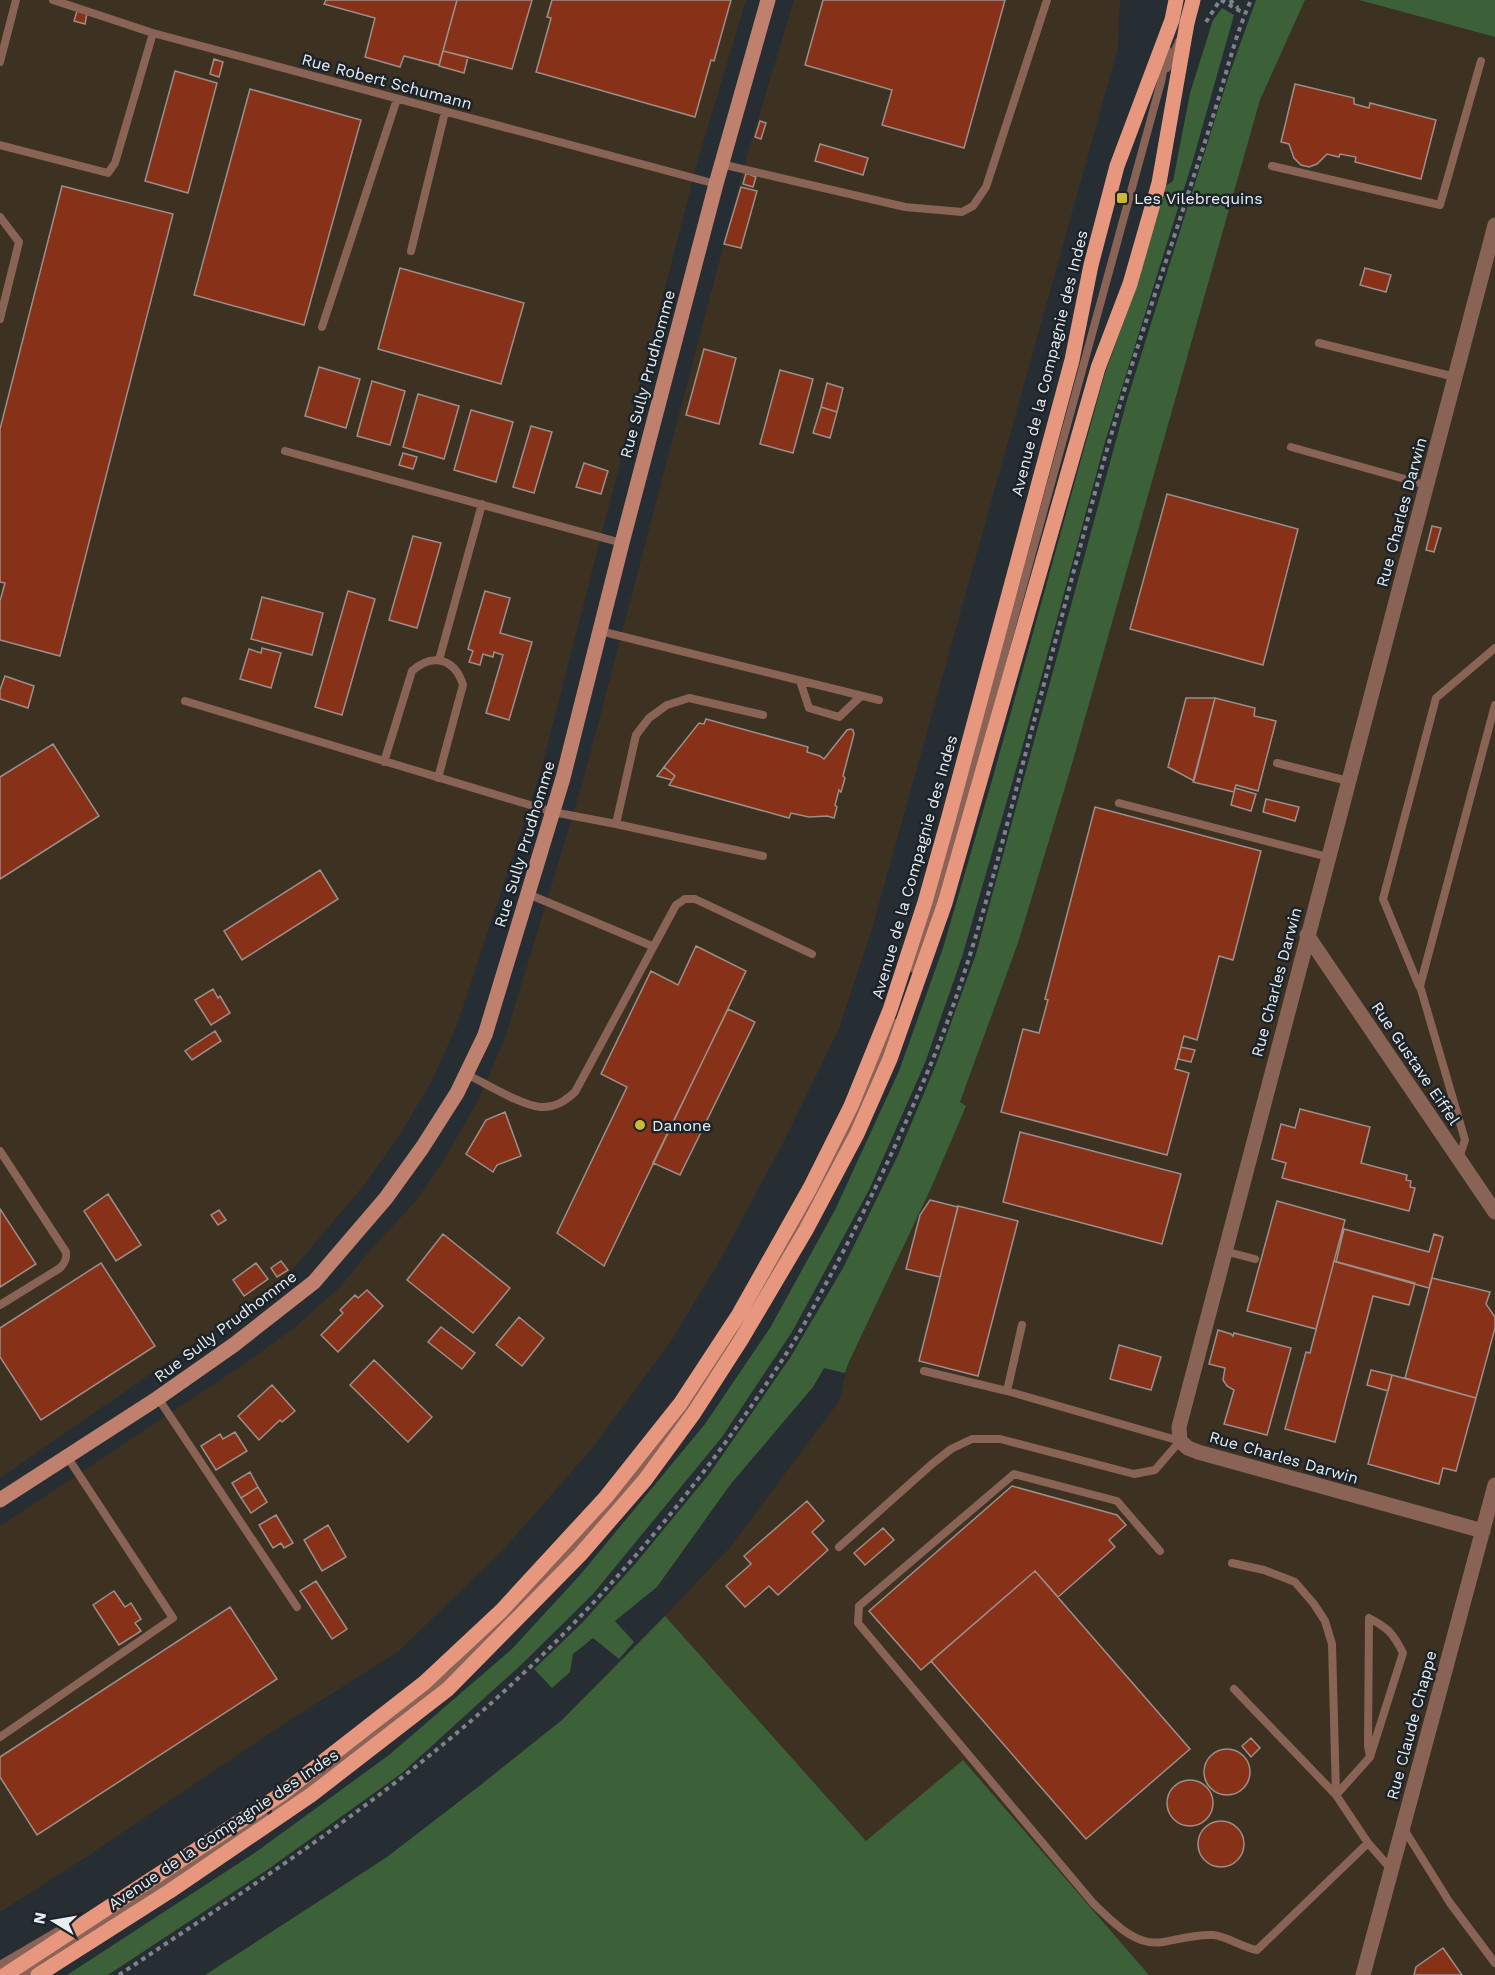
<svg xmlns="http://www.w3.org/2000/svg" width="1495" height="1975" viewBox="0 0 1495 1975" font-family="'Work Sans',sans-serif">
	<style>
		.industrial { fill: #3d3122 }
		.green { fill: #3c6038 }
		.building { fill: #873218; stroke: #9b8f8c; stroke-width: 1.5 }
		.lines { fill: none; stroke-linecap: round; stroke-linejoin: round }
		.path { stroke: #7d8388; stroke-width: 4; stroke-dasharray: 4.5 4.5; stroke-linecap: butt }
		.lane { stroke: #8a6357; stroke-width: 8 }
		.street { stroke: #8a6357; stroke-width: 15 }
		.secondary { stroke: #bf806e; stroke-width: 15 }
		.primary { stroke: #e8977f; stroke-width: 15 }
		.poi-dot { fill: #cbba39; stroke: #1c2329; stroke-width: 2 }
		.labels { text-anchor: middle; stroke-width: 5; stroke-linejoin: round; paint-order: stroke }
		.street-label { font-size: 16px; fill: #e9eef2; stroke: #1c2329 }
		.poi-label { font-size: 16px; fill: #e9eef2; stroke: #1c2329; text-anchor: start }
	</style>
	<rect width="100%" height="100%" fill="#262d33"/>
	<!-- industrial -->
	<path class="industrial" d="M0,0h746l-47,156 -159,618 -83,251 -25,56 -33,55 -34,48 -72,85 -37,32 -256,177z
		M794,0h326l-2,48 -246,881 -33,100 -57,116 -59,110 -52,86 -77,105 -91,104 -104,101 -126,80 -188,127 -85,54v-386l247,-164 48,-35 45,-40 33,-40 42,-45 30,-44 35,-61 26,-62 77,-254 163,-622z
		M1305,0h54l136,37v1938h-346l-186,-215 -97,82 -201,-226 66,-70 108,-145 9,-37 84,-178 34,-80 -6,-3 58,-160 52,-172 190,-671z"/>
	<!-- green -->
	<path class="green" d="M1256,0h49l-45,100 -190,671 -52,172 -58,159 6,4 -34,80 -84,178 -3,9 -21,-5 -11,19 -83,98 -73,102 -42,34 19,21 -15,17 -26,-21 -20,16 -3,18 -18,16 -18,-19 48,-46 54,-60 74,-90 80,-115 53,-90 55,-113 37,-88 41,-113 151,-554 101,-322z
		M1359,0h136v37z
		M1222,8l12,7 -41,145 -88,282 -84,310 -59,205 -37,106 -56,127 -77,142 -70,105 -129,157 -70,69 -121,110 -135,97 -159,105h-41l189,-123 133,-97 122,-105 69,-75 125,-151 65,-96 65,-118 64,-139 44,-123 50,-171 112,-404 31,-85 28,-101 9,-6 17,-88 23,-73z
		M665,1616l201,225 97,-81 186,215h-944l182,-118 91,-70 84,-67z"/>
	<!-- building -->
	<path class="building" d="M326,0h131l-18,65 -35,-9 -4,11 -35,-10 10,-39 -51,-14z
		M457,0h75l-20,69 -69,-18z
		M552,0h179l-17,61 -3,-1 -16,57 -159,-45 15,-54 -4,-1z
		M823,0h182l-41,148 -82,-23 10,-35 -87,-25z
		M77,11l10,2 -2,11 -11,-3z
		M443,51l25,6 -4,16 -25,-7z
		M214,59l9,3 -4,15 -9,-3z
		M175,71l42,12 -29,110 -43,-12z
		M1295,84l59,14v6l15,4 1,-5 66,17 -15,59 -66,-17 1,-5 -16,-3 -1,3 -12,-3 -10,10 -8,3 -8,-2 -7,-7 -5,-14 -8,-2z
		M250,89l111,31 -57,205 -110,-30z
		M760,121l6,2 -5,16 -6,-2z
		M820,144l48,14 -5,17 -48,-14z
		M746,173l10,4 -3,10 -10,-3z
		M62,186l111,28 -113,442 -60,-16v-39l5,-18 -5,-1v-153z
		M741,187l16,4 -16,57 -17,-4z
		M400,268l124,35 -23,81 -123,-35z
		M1365,268l26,7 -5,17 -26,-7z
		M704,349l32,9 -17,66 -33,-9z
		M319,367l41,12 -14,49 -41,-12z
		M780,370l33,9 -20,74 -33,-9z
		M372,381l33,10 -15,54 -33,-9z
		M827,383l16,5 -6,24 -16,-5z
		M418,394l41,12 -15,53 -41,-12z
		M821,407l16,5 -7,26 -17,-5z
		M471,410l42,12 -17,60 -42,-12z
		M531,426l21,6 -18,61 -21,-6z
		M403,453l14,4 -4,12 -14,-4z
		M584,463l24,8 -7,23 -25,-7z
		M1167,494l131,35 -35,136 -133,-36z
		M1432,526l9,2 -7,24 -8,-2z
		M413,536l28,7 -24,85 -28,-8z
		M348,591l27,8 -33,116 -27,-8z
		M485,591l25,7 -10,35 32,9 -23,78 -23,-7 17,-58 -9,-3 -1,5 -10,-3 -3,11 -11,-3 4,-11 -5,-2z
		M262,597l61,16 -11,42 -61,-16z
		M262,648l19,5 -10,35 -31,-9 9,-30 12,4z
		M5,676l29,10 -6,22 -28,-9v-9z
		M1186,698h29l-21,83 -26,-14z
		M1215,698l40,10 -1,8 22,5 -18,70 -22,-6 -2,7 -41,-10z
		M706,719l102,28 -1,5 13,4 4,3 23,-29 4,-1 2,1 1,4 -11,42 2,2 -4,14 -2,-2 -4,15 2,2 -3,11 -7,-2 -18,1 -18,-4 -2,5 -120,-33 6,-9 -11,-9 35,-44 5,1z
		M53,744l46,72 -99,63v-102z
		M664,767l11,9 -3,4 -15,-4z
		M1235,788l21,6 -5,17 -20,-6z
		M1266,799l33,8 -4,14 -32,-9z
		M1095,807l166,44 -28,109 -14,-4 -22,84 -13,-4 -9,33 14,4 -22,82 -166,-43 22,-83 16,4 9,-33 -3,-1z
		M320,870l18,29 -96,61 -18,-29z
		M696,946l50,25 -142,295 -47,-33 70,-146 -26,-13 50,-103 27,14z
		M213,989l5,9 2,-2 10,17 -19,12 -16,-25z
		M728,1009l27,13 -75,153 -27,-12z
		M215,1031l6,10 -29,19 -7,-9z
		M1181,1047l14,3 -4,12 -13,-3z
		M1300,1109l70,18 -9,36 46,12 -1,5 5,1 -1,6 5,1 -6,23 -127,-33 4,-15 -14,-4 9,-35 14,4z
		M505,1112l16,44 -24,9 -4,7 -27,-18 20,-34z
		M1020,1132l161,42 -19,70 -159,-42z
		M108,1194l33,51 -25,16 -32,-50z
		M930,1200l28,7 -18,70 -34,-8 14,-54z
		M1277,1201l68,19 -29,109 -69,-18z
		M958,1206l60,15 -40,155 -59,-15z
		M0,1209l36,55 -36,23z
		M219,1210l7,10 -8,5 -7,-10z
		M1344,1229l85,23 5,-18 9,3 -14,51 -93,-26z
		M443,1234l67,54 -37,45 -66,-53z
		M281,1261l7,9 -11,7 -6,-9z
		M1334,1261l81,22 -6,22 -36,-9 -38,146 -50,-13 21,-77 4,1z
		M101,1263l54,83 -114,74 -41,-63v-29z
		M256,1263l12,16 -24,17 -11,-16z
		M1432,1278l58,14 -4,12 9,13v11l-19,70 -71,-20z
		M367,1290l16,16 -45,46 -17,-17 22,-22 -3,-3 15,-15 3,3z
		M519,1317l25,21 -22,28 -26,-21z
		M441,1327l34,26 -13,16 -34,-27z
		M1218,1330l13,4 2,2 1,-3 57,15 -24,87 -43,-11 10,-34 -7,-4 -4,-6 2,-12 -16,-4z
		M1119,1345l42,12 -10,33 -41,-11z
		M374,1360l58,57 -24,25 -58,-57z
		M1371,1370l21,5 -4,16 -21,-6z
		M1392,1375l84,23 -20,73 -13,-3 -4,16 -71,-20z
		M272,1385l23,26 -13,11 -2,-2 -21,20 -21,-24z
		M235,1432l12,19 -31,19 -15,-24 19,-12 3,5z
		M250,1472l8,15 -17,11 -9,-15z
		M1012,1486l105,29 9,10 -17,15 6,7 -57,50 -23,-26 -114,99 -52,-59z
		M258,1487l9,15 -16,11 -10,-15z
		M807,1501l17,20 -12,11 16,18 -50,45 -9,-9 -24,21 -19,-21 25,-22 -7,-8z
		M276,1515l17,28 -9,5 -3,-5 -8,5 -14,-23z
		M328,1525l18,32 -24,14 -18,-31z
		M883,1528l11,12 -29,25 -11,-12z
		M1035,1571l155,178 -104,90 -155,-178z
		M316,1581l31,48 -15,10 -32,-48z
		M114,1591l11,16 6,-4 10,16 -6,4 6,8 -22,14 -26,-40z
		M230,1607l47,72 -240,156 -37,-58v-20z
		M1251,1738l9,10 -9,9 -9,-11z
		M1204 1772a23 23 0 1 1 46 0a23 23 0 1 1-46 0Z
		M1167 1803a23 23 0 1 1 46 0a23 23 0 1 1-46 0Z
		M1198 1844a23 23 0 1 1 46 0a23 23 0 1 1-46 0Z
		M1443,1948l19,27h-48l2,-8z"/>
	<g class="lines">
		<!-- path -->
		<path class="path" d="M1221,0l24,14
			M1230,0l8,8
			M1206,22l14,-22
			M119,1975c118,-79 237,-156 346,-249 125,-107 234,-236 323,-375 13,-20 24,-41 35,-62 42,-76 79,-155 112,-235 42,-105 69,-219 98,-329 34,-126 65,-252 104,-376 17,-53 35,-105 52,-158 11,-34 22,-67 32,-101 9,-31 17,-61 30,-90"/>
		<!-- lane -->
		<path class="lane" d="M53,0l100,33 563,151
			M0,62l16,-62
			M1167,68l12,-27
			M0,145l108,28 7,-10 38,-130
			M721,164l184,43 57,5 11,-6 13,-19 61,-187
			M1272,166l168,39 41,-144
			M0,217l19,25 -19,77
			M411,251l34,-139
			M322,327l75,-228
			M1319,343l136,34
			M1291,447l135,38
			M285,451l337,92
			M600,631l279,69
			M439,660l43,-156
			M800,681l9,27 30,9 22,-21
			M185,701l368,111 63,12 147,32
			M384,762l28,-91c21,-19 43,-12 51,14l-25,93
			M1277,763l71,18
			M1119,803l209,54
			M616,824l20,-89 13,-17 18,-13 22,-7 74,17
			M528,894l124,52
			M914,969l47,-157 200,-730 6,-32
			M1419,986l-36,-87 53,-201 59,-50
			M466,1074c19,9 56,32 75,33 14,1 24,-6 34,-15l101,-187 9,-6h10l117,55
			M0,1151l66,101c1,7 -1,11 -6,16l-60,37
			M1459,1158l6,-18 -45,-154 75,-281
			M1224,1251l31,8
			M1007,1391l15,-66
			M158,1398l139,209
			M839,1547l93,-83 19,-15 21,-10h28l134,35 21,-4 25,-29 -173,-50 -83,-20
			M1160,1551l-43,-50 -103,-27 -155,132 -1,17 235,280c19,18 42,44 70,39 16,-3 34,-8 50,-7 14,1 28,12 44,15l111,-107
			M1232,1563l32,7 31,12 19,22 11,17 7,23 4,151
			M1234,1689l102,106 32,48 23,26
			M0,1737l173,-119 -105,-160
			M1336,1795l34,-38 33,-104c-10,-20 -15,-25 -34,-35l-1,128 2,11
			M276,1810l98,-74 80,-65 152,-158 46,-56 57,-82 81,-133 76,-148 29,-71
			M1402,1826l48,77 45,60
			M0,1965l70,-41
			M23,1975l242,-158"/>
		<!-- street -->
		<path class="street" d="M1307,935l188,277
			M1483,1531l-285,-79 -10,-4 -8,-7 -1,-14 316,-1202
			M1363,1975l132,-490"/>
		<!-- secondary -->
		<path class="secondary" d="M0,1500l158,-102 77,-54 79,-62 72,-84 36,-50 35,-55 28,-58 78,-257 59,-235 94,-359 52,-184"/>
		<!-- primary -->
		<path class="primary" d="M5,1975l275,-180 144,-112 77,-72 105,-114 74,-93 59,-90 71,-126 41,-82 39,-96 35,-108 23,-82 124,-460 19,-95 26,-99 55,-146 4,-20
			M38,1975l132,-84 141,-96 137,-106 132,-134 65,-75 49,-67 47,-73 65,-110 51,-96 33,-75 55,-156 153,-535 32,-84 29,-101 28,-160 6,-23"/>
	</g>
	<!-- markers -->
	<g class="poi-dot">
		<rect x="1116" y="192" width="12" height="12" rx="3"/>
		<circle cx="640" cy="1125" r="6"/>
	</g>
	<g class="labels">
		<!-- street labels -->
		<g class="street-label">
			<text transform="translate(387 81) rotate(15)" y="6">Rue Robert Schumann</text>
			<text transform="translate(1049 363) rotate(-76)" y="6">Avenue de la Compagnie des Indes</text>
			<text transform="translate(647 374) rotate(-75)" y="6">Rue Sully Prudhomme</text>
			<text transform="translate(1401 512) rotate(-75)" y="6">Rue Charles Darwin</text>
			<text transform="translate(524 844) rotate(-73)" y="6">Rue Sully Prudhomme</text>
			<text transform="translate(914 867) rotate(-74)" y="6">Avenue de la Compagnie des Indes</text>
			<text transform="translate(1276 982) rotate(-75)" y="6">Rue Charles Darwin</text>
			<text transform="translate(1416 1063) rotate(56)" y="6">Rue Gustave Eiffel</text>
			<text transform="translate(225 1326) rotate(-37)" y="6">Rue Sully Prudhomme</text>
			<text transform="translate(1284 1457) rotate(16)" y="6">Rue Charles Darwin</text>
			<text transform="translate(1411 1725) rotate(-75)" y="6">Rue Claude Chappe</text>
			<text transform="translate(223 1829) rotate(-34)" y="6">Avenue de la Compagnie des Indes</text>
		</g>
		<!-- poi labels -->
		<g class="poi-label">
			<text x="1134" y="204">Les Vilebrequins</text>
			<text x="652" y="1131">Danone</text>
		</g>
	</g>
	<!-- north arrow -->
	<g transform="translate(54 1921) rotate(281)" stroke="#1c2329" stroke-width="4.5" paint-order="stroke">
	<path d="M0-4.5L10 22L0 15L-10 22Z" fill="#e9eef2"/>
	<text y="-9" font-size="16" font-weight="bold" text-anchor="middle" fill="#e9eef2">N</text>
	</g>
</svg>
